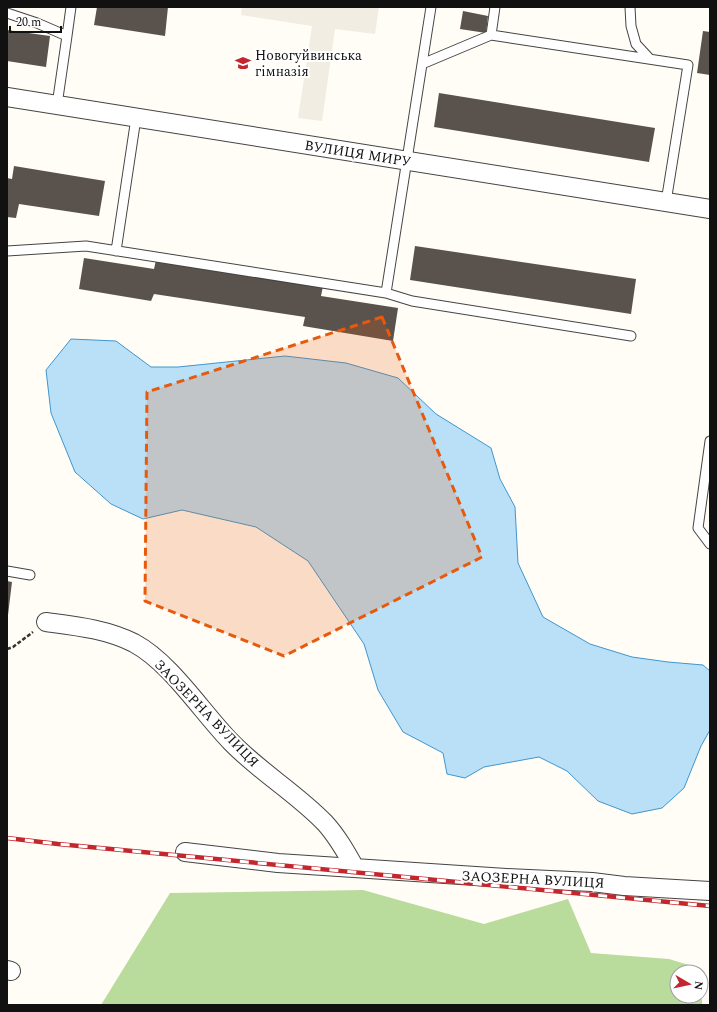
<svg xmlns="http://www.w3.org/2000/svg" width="717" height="1012" viewBox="0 0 717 1012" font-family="Spectral,serif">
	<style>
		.forest { fill: #b9dc9c; fill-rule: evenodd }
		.plaza { fill: #f1ede2 }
		.water { fill: #b9e0f7; stroke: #3f96cf }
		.building { fill: #5a524d }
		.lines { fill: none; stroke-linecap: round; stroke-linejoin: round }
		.lane-casing { stroke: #444; stroke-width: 11 }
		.street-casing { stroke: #444; stroke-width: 20 }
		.path { stroke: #333; stroke-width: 2.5; stroke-dasharray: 4 2; stroke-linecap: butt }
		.lane { stroke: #fff; stroke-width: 9 }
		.street { stroke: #fff; stroke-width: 18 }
		.rail-casing { stroke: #c4262e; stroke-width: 4.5 }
		.rail { stroke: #fff; stroke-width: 3; stroke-dasharray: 9; stroke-linecap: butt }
		.marked { fill: #e8590c; fill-opacity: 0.2; stroke: #e8590c; stroke-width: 3; stroke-dasharray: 8 5; stroke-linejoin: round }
		.labels { text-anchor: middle; stroke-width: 4; stroke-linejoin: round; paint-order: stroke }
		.poi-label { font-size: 14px; fill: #111; stroke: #fff; text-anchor: start }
		.street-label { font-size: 14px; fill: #111; stroke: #fff }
	</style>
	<rect width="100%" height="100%" fill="#fffdf5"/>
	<!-- forest -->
	<path class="forest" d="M363,890l121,34 84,-25 23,54 78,6 33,10v36h-601l69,-112zM677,972h24v24h-24z"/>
	<!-- plaza -->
	<path class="plaza" d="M242,7h137l-4,27 -40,-5 -13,92 -24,-3 14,-92 -71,-11z"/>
	<!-- water -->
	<path class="water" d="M71,339l45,2 35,26h27l107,-11 61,7 52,15 38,36 55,34 9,31 15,28 3,56 25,54 47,27 42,13 36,5 35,3 7,6v59l-9,16 -17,42 -22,20 -30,6 -34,-13 -31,-30 -28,-14 -55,10 -19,11 -18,-4 -4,-21 -40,-21 -25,-42 -14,-46 -56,-83 -52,-34 -74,-17 -39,9 -32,-15 -36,-32 -24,-59 -5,-43z"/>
	<!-- building -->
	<path class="building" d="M97,7h71l-3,29 -71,-11z
		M463,11l25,5 -2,17 -26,-4z
		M7,30l43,6 -4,31 -39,-6z
		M703,31l7,1v43l-13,-2z
		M439,93l216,35 -6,34 -215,-35z
		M14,166l91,15 -6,35 -80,-12 -3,14 -9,-1v-39l5,1z
		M415,246l221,33 -5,35 -221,-34z
		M84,258l70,11 2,-9 167,26 -2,10 77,12 -5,33 -90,-15 2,-9 -151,-23 -3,7 -72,-12z
		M7,581l5,1 -4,33h-1z"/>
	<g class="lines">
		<defs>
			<path id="lane" d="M630,7l1,19 5,18 13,14
				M7,13l30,10 30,13 -10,69
				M491,35l197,30 -22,137
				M67,36l4,-29
				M422,64l69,-29 4,-28
				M7,251l79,-5 300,47 26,8 219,35
				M116,251l20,-133
				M386,293l45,-286
				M710,441l-12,87 12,16
				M7,571l23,4"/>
			<path id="street" d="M7,97l703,112
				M46,622c30,4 60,7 88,21 37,20 67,68 97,99 29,30 65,51 94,81 12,13 21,29 30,45
				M185,852l93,11 228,15 86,4 32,4 86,5
				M7,970l4,1"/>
		</defs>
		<!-- lane casing -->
		<use href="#lane" class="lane-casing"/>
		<!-- street casing -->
		<use href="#street" class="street-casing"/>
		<!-- path -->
		<path class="path" d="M7,649l6,-2 20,-15"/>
		<!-- lane -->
		<use href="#lane" class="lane"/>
		<!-- street -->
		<use href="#street" class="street"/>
		<defs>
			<path id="rail" d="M7,838l51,6 652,62"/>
		</defs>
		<!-- rail casing -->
		<use href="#rail" class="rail-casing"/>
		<!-- rail -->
		<use href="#rail" class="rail"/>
	</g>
	<!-- marked area -->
	<path class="marked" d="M382,317l100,240 -198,99 -139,-55 2,-209z"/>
	<!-- icons -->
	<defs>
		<symbol id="school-bare" viewBox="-9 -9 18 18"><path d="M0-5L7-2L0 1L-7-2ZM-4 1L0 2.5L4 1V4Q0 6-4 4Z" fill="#c4262e" stroke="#fff" stroke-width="2.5" paint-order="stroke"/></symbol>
	</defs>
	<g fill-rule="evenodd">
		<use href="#school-bare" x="232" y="52" width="22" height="22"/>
	</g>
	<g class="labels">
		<!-- poi labels -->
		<g class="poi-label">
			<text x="255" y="60">Новогуйвинська<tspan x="255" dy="16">гімназія</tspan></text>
		</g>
		<!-- street labels -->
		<g class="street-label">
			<text transform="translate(358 153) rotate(9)" y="5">ВУЛИЦЯ МИРУ</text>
			<text transform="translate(207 713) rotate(46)" y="5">ЗАОЗЕРНА ВУЛИЦЯ</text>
			<text transform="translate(533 879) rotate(3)" y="5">ЗАОЗЕРНА ВУЛИЦЯ</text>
		</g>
	</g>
	<!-- border -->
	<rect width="717" height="1012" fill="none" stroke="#111111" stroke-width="16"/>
	<!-- north arrow -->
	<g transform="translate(689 984) rotate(99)"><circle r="19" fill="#ffffff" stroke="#a0a0a0"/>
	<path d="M0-3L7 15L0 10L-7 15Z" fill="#c4262e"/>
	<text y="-6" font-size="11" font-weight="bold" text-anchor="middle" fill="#111111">N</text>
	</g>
	<!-- scale -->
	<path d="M10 26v6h51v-6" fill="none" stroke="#111111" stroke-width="2"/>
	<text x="16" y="26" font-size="12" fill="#111111" stroke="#ffffff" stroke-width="3" paint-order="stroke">20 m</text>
</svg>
